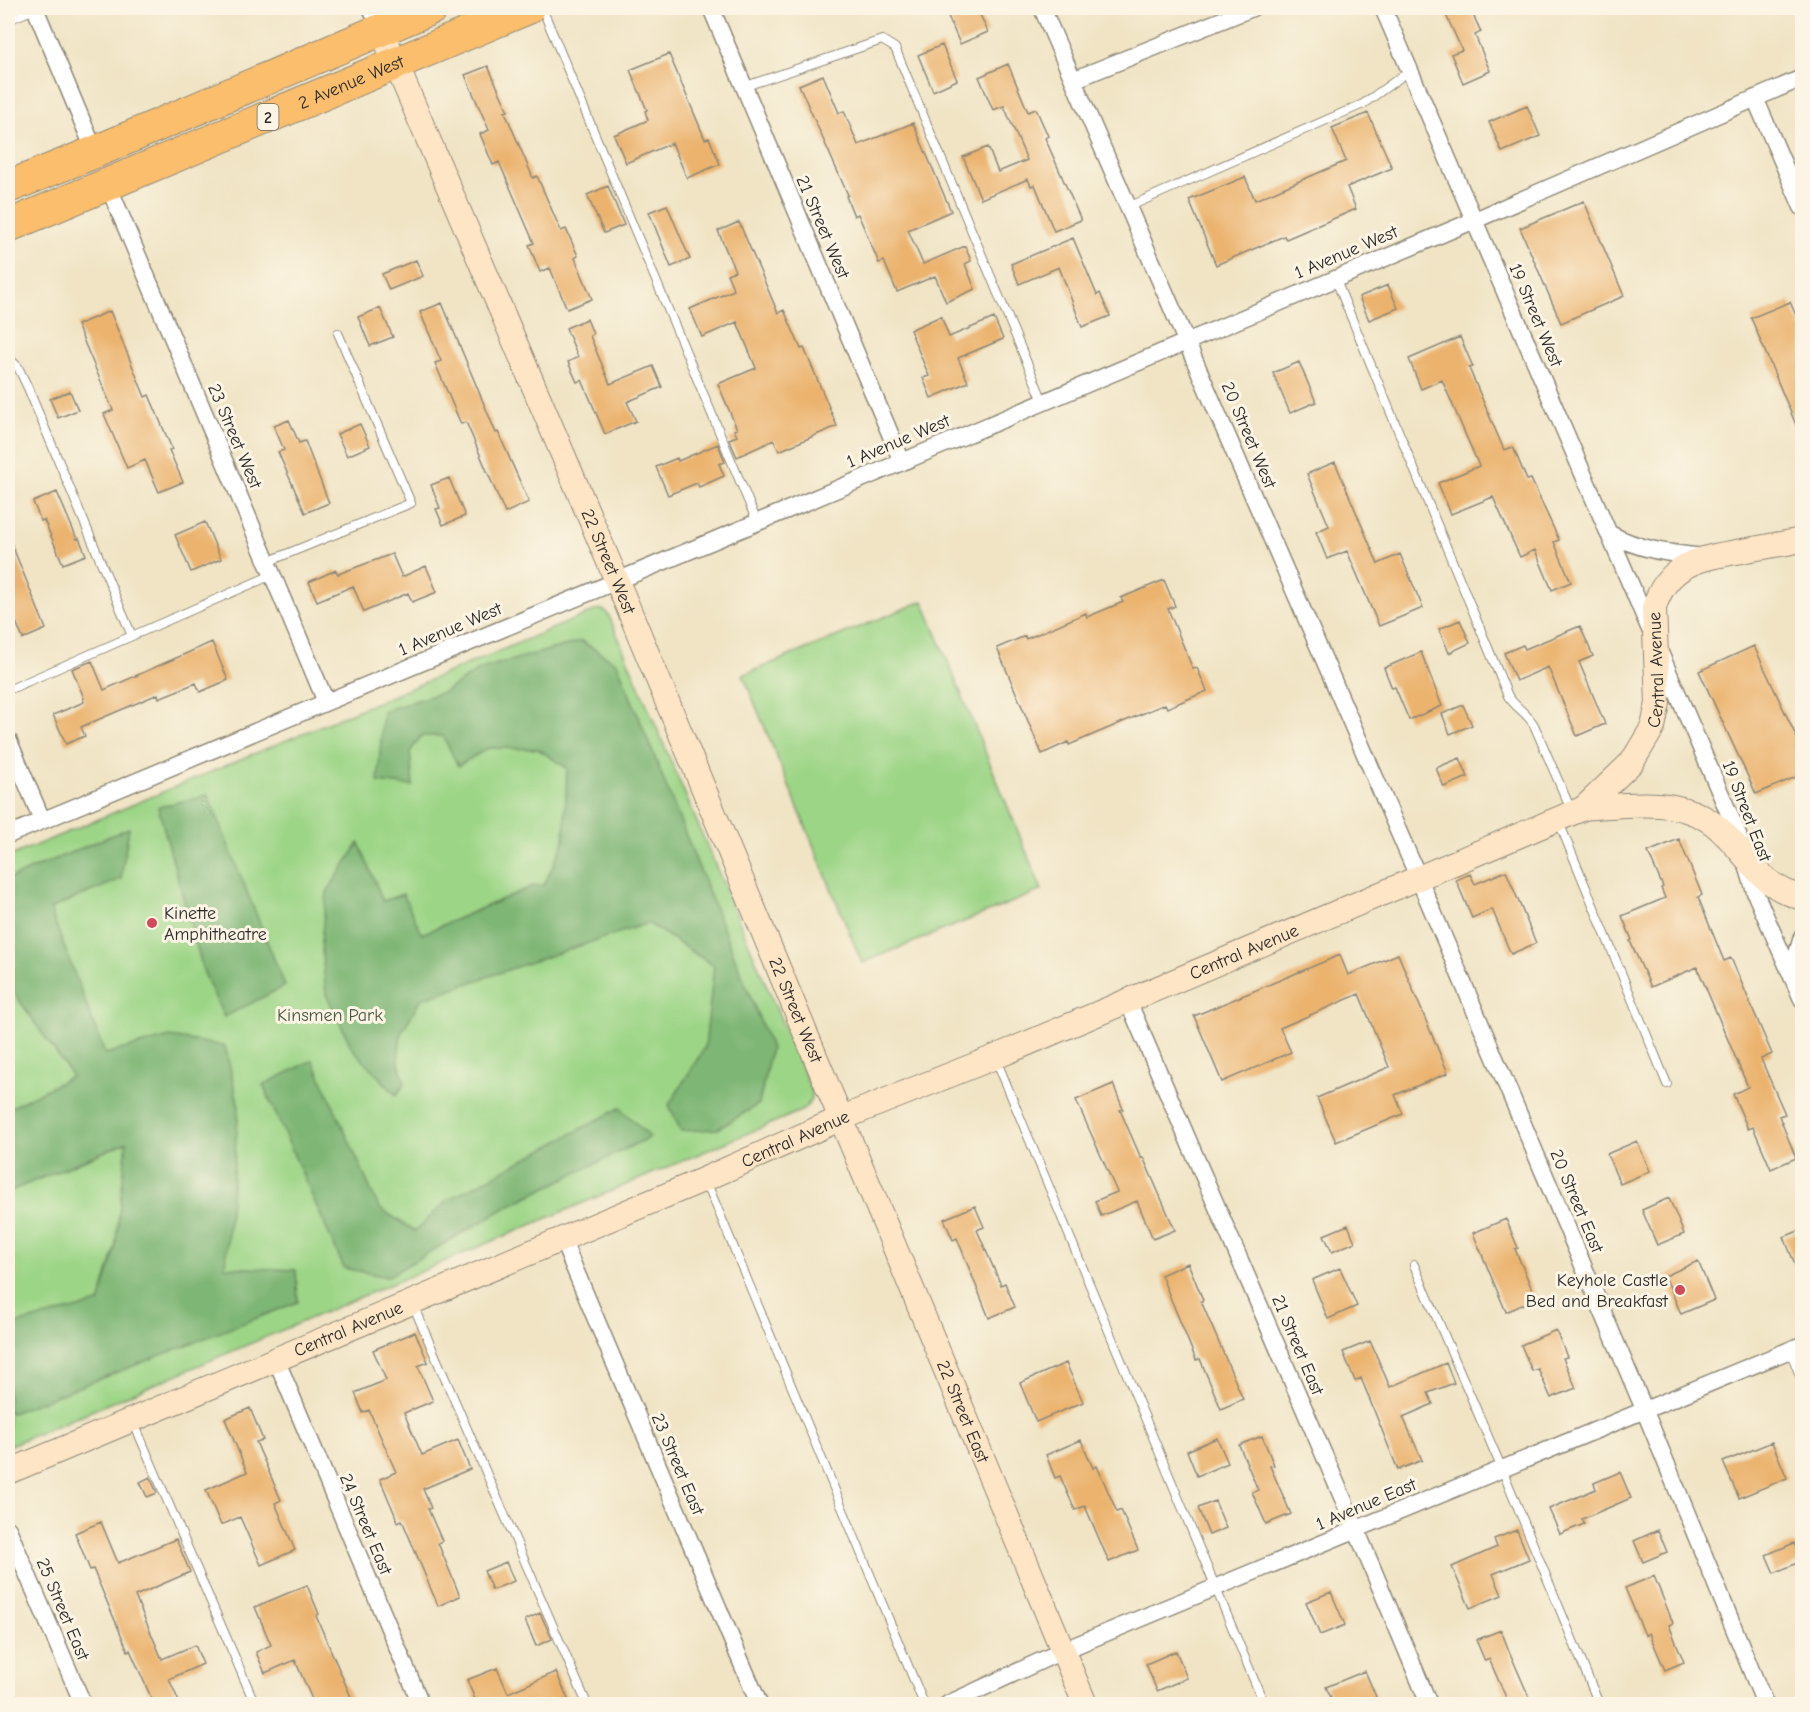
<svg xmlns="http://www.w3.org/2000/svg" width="1810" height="1712" viewBox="0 0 1810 1712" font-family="'Comic Neue',sans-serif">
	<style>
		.green { fill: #9dd587; stroke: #648059; stroke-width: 1.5 }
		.forest { fill: #7eb674; stroke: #547050; stroke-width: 1.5 }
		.building { fill: #ebb36e }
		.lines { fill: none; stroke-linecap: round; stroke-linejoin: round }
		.lane-casing { stroke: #8e8878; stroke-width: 10 }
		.street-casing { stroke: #8e8878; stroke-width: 19 }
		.secondary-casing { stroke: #8e8878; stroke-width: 26 }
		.highway-casing { stroke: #8e8878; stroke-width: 34 }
		.lane { stroke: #fff; stroke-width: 8 }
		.street { stroke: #fff; stroke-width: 16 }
		.secondary { stroke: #fde5c5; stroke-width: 24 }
		.highway { stroke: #fabe6d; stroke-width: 32 }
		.poi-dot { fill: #d1495b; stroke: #fcf5e5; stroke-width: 2 }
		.labels { text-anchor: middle; stroke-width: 6; stroke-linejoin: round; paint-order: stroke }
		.shield { fill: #fcf5e5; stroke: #6a6863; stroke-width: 1.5 }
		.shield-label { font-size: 16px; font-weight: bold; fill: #2b2b2b }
		.street-label { font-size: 18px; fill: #2b2b2b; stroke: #fcf5e5 }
		.poi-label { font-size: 18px; fill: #2b2b2b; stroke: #fcf5e5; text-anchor: start }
		.park-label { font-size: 18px; fill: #485642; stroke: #fcf5e5 }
	</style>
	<rect width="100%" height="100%" fill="#fcf5e5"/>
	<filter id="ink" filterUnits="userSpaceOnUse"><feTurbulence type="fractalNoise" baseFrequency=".0167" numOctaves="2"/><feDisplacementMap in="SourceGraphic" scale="12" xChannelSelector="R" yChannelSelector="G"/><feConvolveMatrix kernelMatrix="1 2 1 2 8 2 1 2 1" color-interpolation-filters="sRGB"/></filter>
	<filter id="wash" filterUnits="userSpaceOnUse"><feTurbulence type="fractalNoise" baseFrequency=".008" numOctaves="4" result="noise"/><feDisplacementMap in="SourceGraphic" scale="24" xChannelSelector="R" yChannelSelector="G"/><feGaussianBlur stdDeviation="1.35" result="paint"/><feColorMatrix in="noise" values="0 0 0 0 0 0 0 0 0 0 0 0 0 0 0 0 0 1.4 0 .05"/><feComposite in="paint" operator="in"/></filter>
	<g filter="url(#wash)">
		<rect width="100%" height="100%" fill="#f0e4c5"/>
		<!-- green -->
		<path class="green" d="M923,601l119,289 -180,73 -119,-288z
			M599,609l6,2 4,5 202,474c2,9 -2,14 -8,20l-795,336v-589z"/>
		<!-- forest -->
		<path class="forest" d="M581,641l36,22 154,385 -12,56 -41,25 -37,2 -12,-26 36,-58 9,-81 -66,-43 -227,76 -20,34 -3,27 7,24 -9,11 -44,-47 -26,-54 -5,-53 6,-49 32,-49 24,58 20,-7 19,40 111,-48 11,-1 20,-43 3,-74 -29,-19 -50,-1 -30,18 -15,-30h-22l-11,16 3,34 -35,-4 5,-71 63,-20 34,-22z
			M208,795l77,191 -61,31 -20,-44 -46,-166z
			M129,828l-8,51 -71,30 55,145 65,-17 55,9 14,61 -14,160 71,3 2,32 -286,111 -4,-2v-88l7,1 84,-21 16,-54 12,-107 -119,50v-83l64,-33 -64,-92v-105z
			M313,1060l66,148 36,23 33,-31 172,-92 30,29 -140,68 -123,72 -43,-9 -81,-183z"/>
		<g id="blocks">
			<!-- building -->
			<path class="building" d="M968,8h9l11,24 -28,12 -12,-28z
				M1463,8h7l11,24 -6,3 15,36 -27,12 -12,-29 11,-4 -16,-35z
				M942,45l15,35 -24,11 -15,-36z
				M669,54l36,85 4,-1 11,26 -33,14 -15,-35 -46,20 -12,-28 34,-15 -3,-9 2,-1 -17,-40z
				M1008,64l20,48 8,-3 12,27 -3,2 36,82 -27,11 -19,-46 -4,1 -3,-7 -47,20 -18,-42 25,-10 10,25 29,-12 -23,-54 -11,4 -14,-33z
				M488,66l20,45 -3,1 28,66 4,-2 24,55 5,-2 12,27 -3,2 17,41 -25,10 -17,-41 -10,4 -11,-27 5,-2 -35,-81 -6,3 -13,-31 9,-4 -24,-55z
				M823,75l16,38 5,-2 14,34 55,-22 38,88 -43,19 15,34 42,-18 6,15 -6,3 10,25 -29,13 -11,-26 -38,16 -13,-31 -5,2 -21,-49 -4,2 -8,-20 2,-1 -49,-110z
				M1527,106l13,30 -38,16 -13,-30z
				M1368,113l24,55 -45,19 9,22 -70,30 -2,-3 -68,29 -27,-65 56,-23 10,23 91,-39 -14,-33z
				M608,186l16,39 -20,8 -17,-38z
				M1584,201l40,95 -63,27 -41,-95z
				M667,205l23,54 -19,8 -22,-55z
				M739,222l39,91 6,-3 17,39 3,-1 33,78 -58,25 -5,-11 -37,17 -8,-18 8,-3 -3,-6 3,-1 -19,-45 38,-16 -19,-46 -35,15 -12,-28 44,-19 -7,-16 8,-3 -17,-40z
				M1073,238l24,57 3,-2 10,23 -28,11 -23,-60 -40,17 -8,-20z
				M416,260l7,16 -34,14 -7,-16z
				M1388,285l10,23 -29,12 -10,-23z
				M1790,302l13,29 -1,108 -51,-121z
				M442,303l54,130 2,-1 31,70 -24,11 -39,-91 -5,2 -26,-61 6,-2 -21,-49z
				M380,308l13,29 -23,9 -12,-29z
				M110,311l35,86 4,-2 23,54 -3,1 14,32 -24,10 -14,-32 -18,8 -23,-54 9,-4 -36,-85z
				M941,316l8,21 45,-19 9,21 -45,19 10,24 -37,16 -8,-20 6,-2 -19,-46z
				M587,319l6,15 -3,2 20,48 43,-18 9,21 -35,15 9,19 -31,13 -23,-54 -5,2 -9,-20 10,-5 -12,-29z
				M1460,337l13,30 -4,1 35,82 9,-3 14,33 4,-1 28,61 -5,2 17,40 -19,8 -17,-40 -15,7 -27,-60 -42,17 -13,-31 41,-17 -37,-86 -21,9 -12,-30z
				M1299,362l17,40 -26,11 -17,-40z
				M70,391l8,19 -20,8 -8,-19z
				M289,420l10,23 6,-2 24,62 -24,10 -27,-61 6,-2 -10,-24z
				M360,424l10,22 -23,10 -10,-22z
				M718,444l7,18 -6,2 5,12 -25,11 -2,-4 -29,12 -12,-28 21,-9 1,3z
				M1335,462l43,102 22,-10 23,54 -44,18 -32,-75 -20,8 -11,-27 13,-6 -22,-52z
				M449,478l16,38 -22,9 -7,-16 4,-1 -9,-23z
				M57,492l20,47 2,-1 7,17 -23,9 -19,-44 -3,1 -8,-19z
				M205,522l16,37 -30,13 -16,-37z
				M8,535l38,94 -23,10 -15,-37z
				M392,554l10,23 24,-11 11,26 -25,10 -4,-9 -44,19 -11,-26 -36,15 -8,-19 27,-12 2,4z
				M1164,580l11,26 -7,3 25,60 4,-1 10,23 -40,17 -2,-4 -96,41 -1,-3 -26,12 -45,-106 28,-12 1,3 60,-26 1,4 36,-15 -2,-4z
				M1460,620l10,23 -21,10 -10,-24z
				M1580,626l13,30 -14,6 26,62 -28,12 -29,-69 -32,14 -12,-28 19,-8 2,4z
				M212,642l16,38 -28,12 -4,-9 -37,15 -1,-4 -77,33 4,9 -19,8 -13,-29 31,-13 -1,-3 1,-1 -12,-29 20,-8 12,29z
				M1754,646l49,105v23l-47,20 -57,-123z
				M1421,652l21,54 -33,14 -14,-33 -3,1 -8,-20z
				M1463,705l9,20 -22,9 -8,-20z
				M1460,758l8,19 -24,10 -8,-19z
				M1679,839l23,56 -4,2 26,64 7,-3 41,96 -11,5 24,55 -6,2 17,42 -25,11 -18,-42 -5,2 -15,-35 15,-7 -51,-120 -46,20 -21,-46 2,-1 -10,-24 43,-18 -4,-10 2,-1 -15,-35z
				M1506,871l30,72 -25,11 -19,-45 -20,9 -16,-38 14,-6 5,10z
				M1398,954l50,119 -53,22 8,19 -67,28 -19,-44 72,-31 -30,-73 -79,34 11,24 -69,30 -28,-66 146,-61 8,20z
				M1113,1084l10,25 -3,1 21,48 2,-1 32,73 -22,9 -16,-38 -36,15 -6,-15 22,-9 -41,-92z
				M1637,1141l13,30 -30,13 -13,-30z
				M1669,1198l15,36 -27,11 -15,-35z
				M975,1206l9,21 -7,3 24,55 4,-2 10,24 -26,11 -32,-80 -4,2 -9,-21z
				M1506,1219l12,29 -3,1 21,50 -30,13 -33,-79z
				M1348,1225l7,17 -23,10 -8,-17z
				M1803,1229v53h-1l-18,-45z
				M1698,1261l16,39 -33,14 -16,-38z
				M1188,1263l15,37 -2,1 42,98 -22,10 -21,-50 -4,1 -35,-85z
				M1340,1268l17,38 -29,13 -16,-39z
				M1556,1330l11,27 -4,1 13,30 -25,10 -13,-29 -6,2 -11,-26z
				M415,1332l13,30 -10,4 15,35 -29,12 18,42 36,-15 12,29 -47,20 8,19 -3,1 14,32 -4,2 22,53 -22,10 -36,-86 -4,2 -18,-43 16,-7 -27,-62 -6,3 -8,-20 31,-13 -13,-30z
				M1370,1341l20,46 56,-24 8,20 -26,10 5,11 -30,13 19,43 -24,10 -37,-92 -6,3 -12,-29z
				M1066,1363l17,39 -47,20 -16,-39z
				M250,1408l13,32 -7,2 25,58 -6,3 20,47 -34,15 -21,-48 -19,8 -15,-35 41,-18 -22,-53z
				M1262,1436l12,29 -4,1 21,48 -25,10 -14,-32 6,-2 -19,-45z
				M1217,1438l11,25 -31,13 -10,-25z
				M1081,1440l12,28 4,-2 20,46 4,-2 17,40 -29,12 -24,-56 -10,4 -15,-34 -5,2 -9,-23z
				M1772,1442l15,36 -48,20 -16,-36z
				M1620,1472l11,26 -49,21 2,5 -24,10 -11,-25 47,-20 -2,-6z
				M150,1477l7,16 -10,4 -7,-15z
				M1215,1501l11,27 -17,7 -11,-27z
				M101,1522l17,41 58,-24 14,33 -55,24 27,63 33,-14 8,19 -34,15 11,25h-26l-24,-54 -2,1 -35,-82 -3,1 -15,-37z
				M1517,1530l12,29 -36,15 9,21 -32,13 -18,-41 45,-20 -3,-8z
				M1658,1530l9,22 -24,10 -9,-21z
				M1794,1543l8,18 -28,12 -8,-18z
				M506,1562l8,19 -22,9 -8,-19z
				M1654,1576l19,47 -4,2 15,37 -19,8 -16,-37 -4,2 -20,-47z
				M307,1585l12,29 -3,2 38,88h-40l-19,-44 -30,13 -9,-21 15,-7 -16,-38z
				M1331,1592l14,33 -25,10 -14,-33z
				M540,1613l12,26 -16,7 -11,-26z
				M1501,1630l8,21 23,53h-23l-20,-45 -4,2 -9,-21z
				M1176,1651l11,27 -30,13 -11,-27z
				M497,1668l11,25 48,-21 12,27 -12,5h-79l-10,-24z
				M1365,1671l12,28 -13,5h-30l-8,-17z"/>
		</g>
	</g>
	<g filter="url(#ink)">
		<use href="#blocks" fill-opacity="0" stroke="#8e8878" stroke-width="1.5"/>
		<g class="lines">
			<defs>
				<path id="lane" d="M542,8l215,514
					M8,20l29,-12
					M743,87l139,-47 13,8 148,353
					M1128,207l235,-103 46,-33
					M1335,278l173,418c8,12 19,17 26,29l37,85
					M8,357l10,10 10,21 104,248
					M267,562l144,-59 -73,-170
					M8,690l264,-115
					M1558,820l109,264
					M995,1057l269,647
					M706,1181l218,523
					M1414,1265l88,204 97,235
					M413,1305l174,399
					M1790,1350l12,31
					M133,1421l122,283"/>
				<path id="street" d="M35,8l60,144
					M371,8l10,21
					M711,8l191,454
					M1042,8l377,871 225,530 121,295
					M1383,8l354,824 19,63 46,104
					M1073,80l179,-72
					M1755,98l47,109
					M108,185l218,517
					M1608,533c32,17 59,20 95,24
					M8,739l34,81
					M8,835l894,-373 573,-242 327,-142
					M1797,978v-24l5,-17
					M1128,1001l228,528 73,175
					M562,1239l197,465
					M276,1359l145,345
					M8,1529l75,175
					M948,1704l114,-53 740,-306"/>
				<g id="secondary">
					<path id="s1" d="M381,29l236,552 468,1123"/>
					<path d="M1584,808c43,-3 94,-12 131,17 34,28 40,59 87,73"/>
					<path id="s2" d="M8,1472l697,-293 137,-61 153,-61 589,-249 48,-46 21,-35 5,-24 -4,-95c13,-45 47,-50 88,-57 20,-4 40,-7 60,-11"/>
				</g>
				<g id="highway">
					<path d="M8,187l87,-35 337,-144"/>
					<path id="s3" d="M8,226l520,-218"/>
				</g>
			</defs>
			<!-- lane casing -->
			<use href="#lane" class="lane-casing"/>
			<!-- street casing -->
			<use href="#street" class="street-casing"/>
			<!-- secondary casing -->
			<use href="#secondary" class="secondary-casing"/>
			<!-- highway casing -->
			<use href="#highway" class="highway-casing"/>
			<!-- lane -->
			<use href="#lane" class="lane"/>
			<!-- street -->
			<use href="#street" class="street"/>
			<!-- secondary -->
			<use href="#secondary" class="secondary"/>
			<!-- highway -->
			<use href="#highway" class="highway"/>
		</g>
	</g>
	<!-- markers -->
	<g class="poi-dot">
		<circle cx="152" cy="923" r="6"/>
		<circle cx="1680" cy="1290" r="6"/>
	</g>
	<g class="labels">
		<!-- shield labels -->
		<rect class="shield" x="257.5" y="104" width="21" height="26" rx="4.5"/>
		<g class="shield-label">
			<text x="268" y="123">2</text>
		</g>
		<!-- street labels -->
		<g class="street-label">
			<text dy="6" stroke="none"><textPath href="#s3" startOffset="372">2 Avenue West</textPath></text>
			<text transform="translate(823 227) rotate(67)" y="6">21 Street West</text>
			<text transform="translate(1346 252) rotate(-23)" y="6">1 Avenue West</text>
			<text transform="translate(1536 315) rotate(67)" y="6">19 Street West</text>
			<text transform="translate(1249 435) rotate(67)" y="6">20 Street West</text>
			<text transform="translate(235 436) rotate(67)" y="6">23 Street West</text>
			<text transform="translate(898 441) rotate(-23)" y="6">1 Avenue West</text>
			<text dy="6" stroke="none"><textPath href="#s1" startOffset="579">22 Street West</textPath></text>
			<text transform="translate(450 629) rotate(-23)" y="6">1 Avenue West</text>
			<text dy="6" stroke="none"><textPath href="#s2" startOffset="1875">Central Avenue</textPath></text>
			<text transform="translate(1747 811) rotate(69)" y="6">19 Street East</text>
			<text dy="6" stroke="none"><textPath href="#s2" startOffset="1341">Central Avenue</textPath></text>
			<text dy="6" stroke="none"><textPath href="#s1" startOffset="1065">22 Street West</textPath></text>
			<text dy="6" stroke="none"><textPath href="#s2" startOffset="855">Central Avenue</textPath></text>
			<text transform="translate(1577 1201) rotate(67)" y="6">20 Street East</text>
			<text dy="6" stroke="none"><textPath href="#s2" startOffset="369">Central Avenue</textPath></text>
			<text transform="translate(1298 1345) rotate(67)" y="6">21 Street East</text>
			<text dy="6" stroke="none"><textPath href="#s1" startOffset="1500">22 Street East</textPath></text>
			<text transform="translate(678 1464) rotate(67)" y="6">23 Street East</text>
			<text transform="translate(1366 1504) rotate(-23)" y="6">1 Avenue East</text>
			<text transform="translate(366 1524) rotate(67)" y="6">24 Street East</text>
			<text transform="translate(63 1609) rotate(67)" y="6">25 Street East</text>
		</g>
		<!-- poi labels -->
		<g class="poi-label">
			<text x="164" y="919">Kinette<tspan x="164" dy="21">Amphitheatre</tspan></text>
			<text x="1668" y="1286" text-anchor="end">Keyhole Castle<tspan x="1668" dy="21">Bed and Breakfast</tspan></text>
		</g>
		<!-- park labels -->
		<g class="park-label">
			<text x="330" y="1021">Kinsmen Park</text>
		</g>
	</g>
	<!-- margin -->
	<rect width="1810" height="1712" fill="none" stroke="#fcf5e5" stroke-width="30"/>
</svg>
